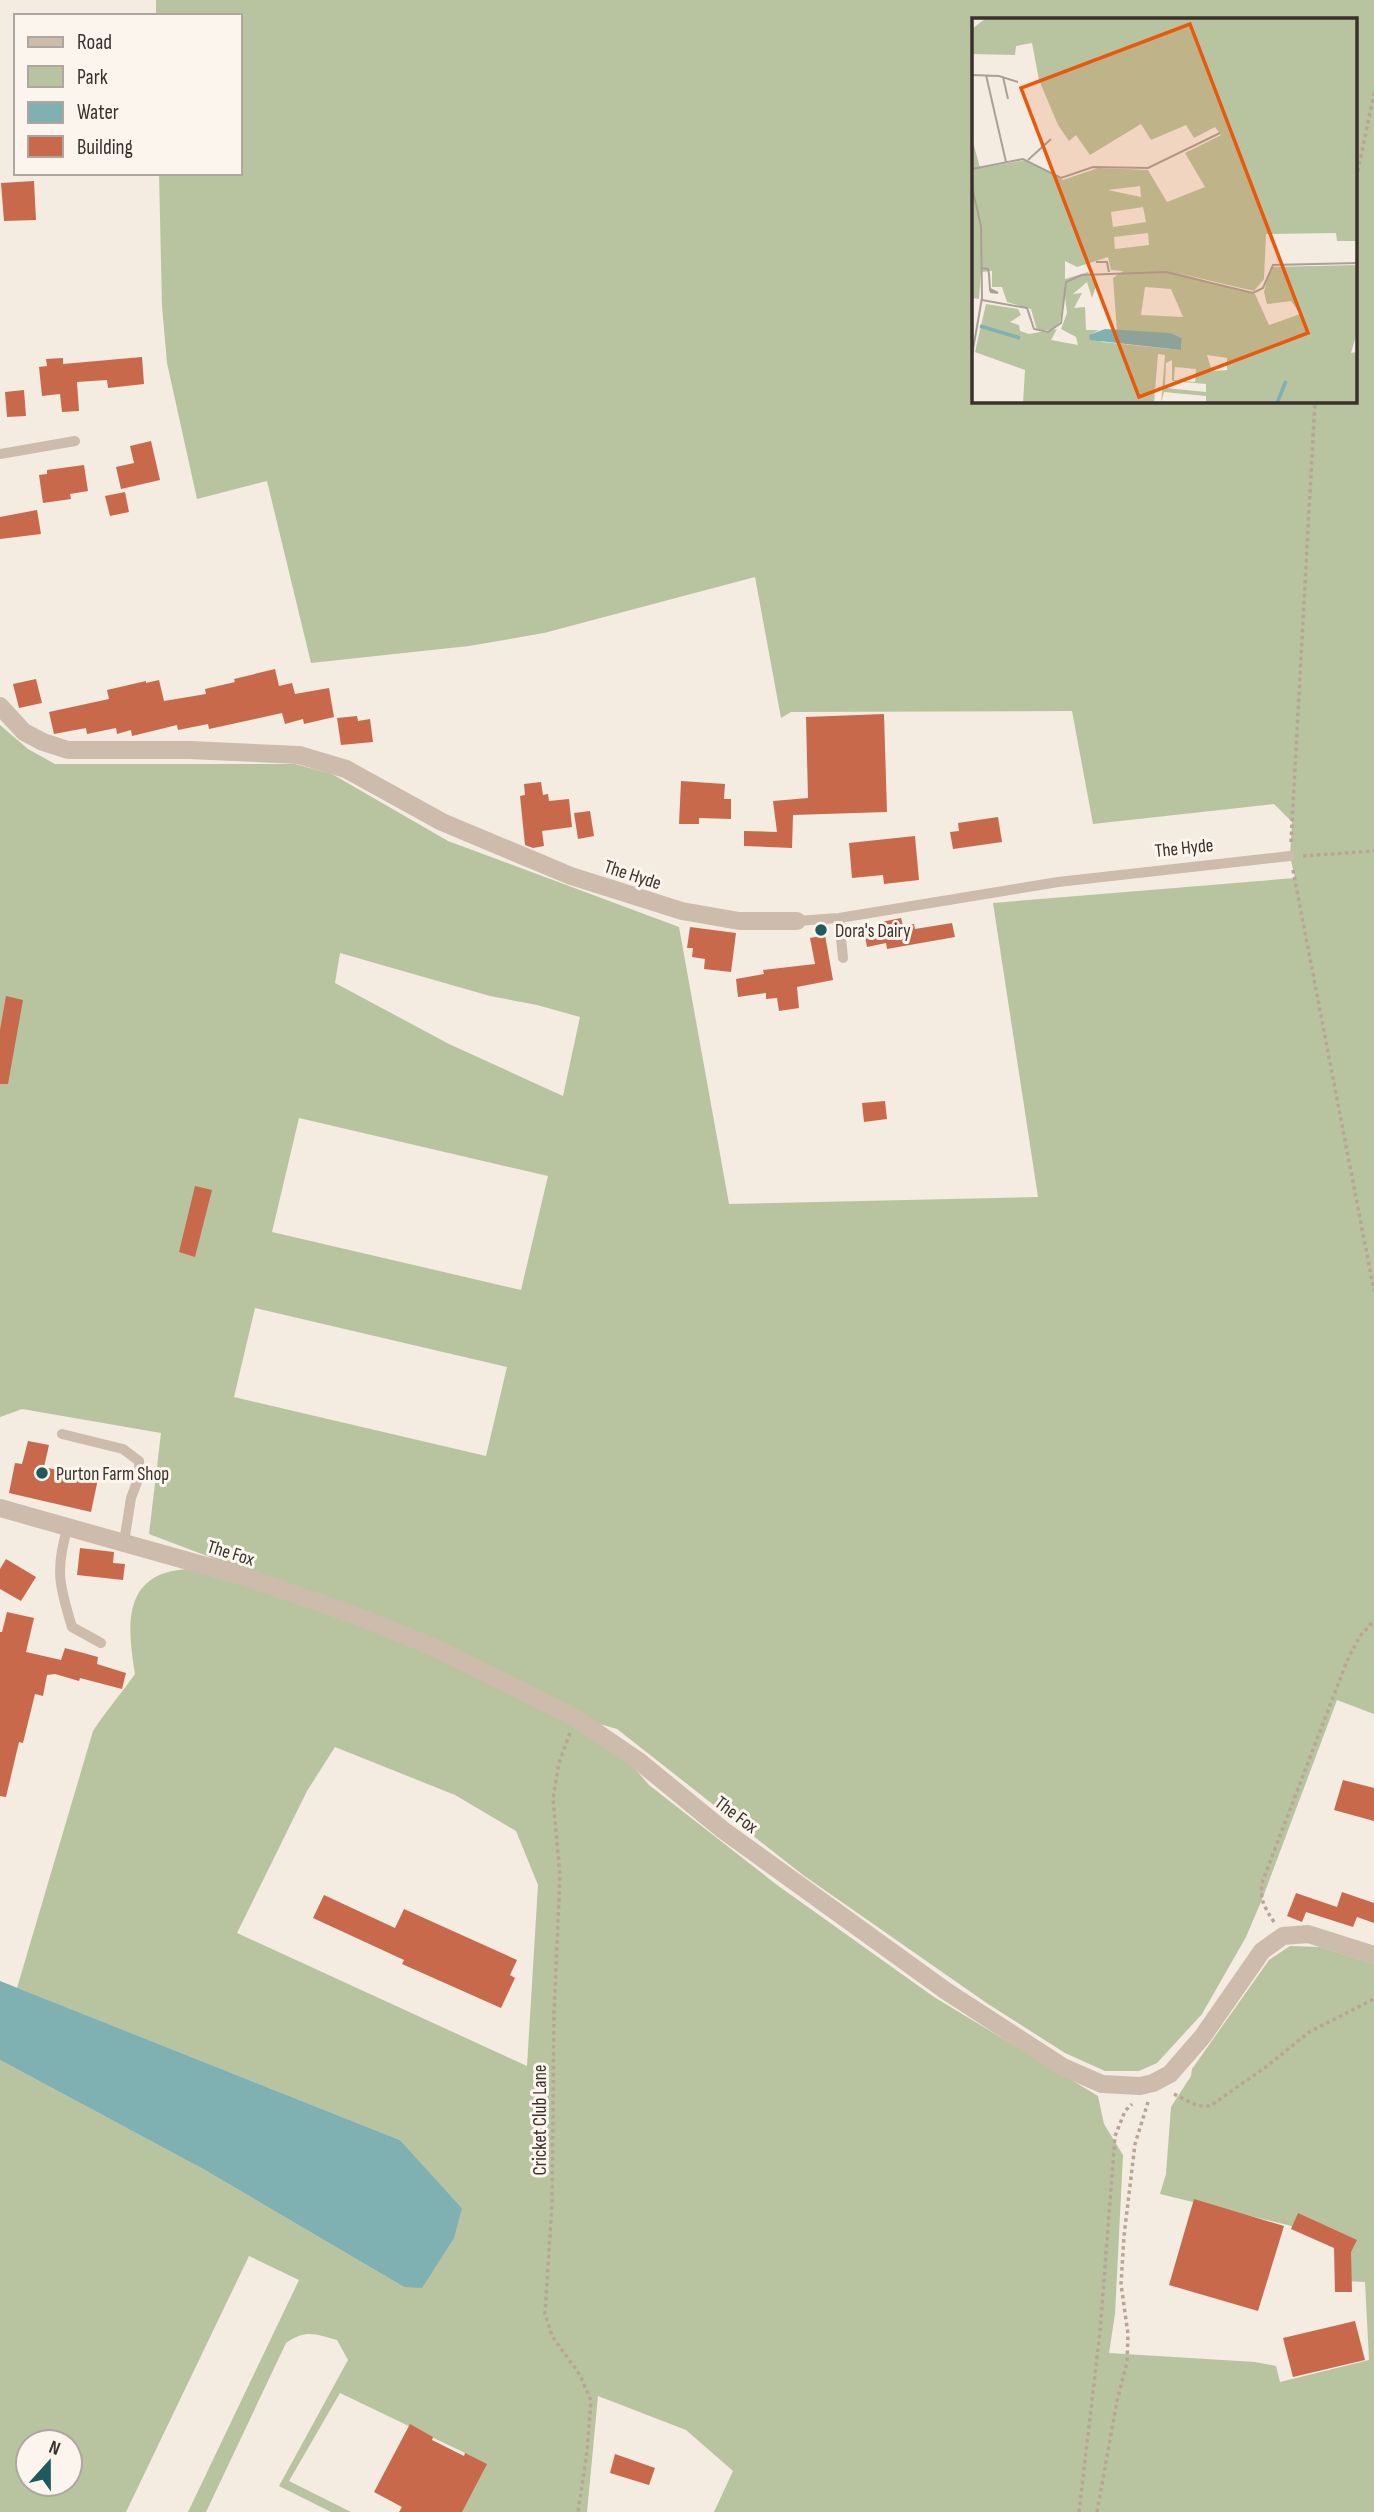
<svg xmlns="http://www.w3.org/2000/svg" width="1374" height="2512" viewBox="0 0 1374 2512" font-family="'Sofia Sans Condensed',sans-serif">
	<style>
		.green { fill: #b8c4a0; fill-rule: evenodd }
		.water { fill: #7fb0b2 }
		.building { fill: #c8694b }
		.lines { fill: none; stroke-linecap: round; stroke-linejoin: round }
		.path { stroke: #b9a596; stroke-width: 3.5; stroke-dasharray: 3.5 3.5; stroke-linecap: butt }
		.service { stroke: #cdbbac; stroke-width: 10 }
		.minor { stroke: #cdbbac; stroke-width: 18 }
		.poi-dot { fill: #1f5a5e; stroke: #fbf5ee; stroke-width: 2.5 }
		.labels { text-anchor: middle; stroke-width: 6; stroke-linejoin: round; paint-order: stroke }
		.street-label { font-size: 19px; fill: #3b302b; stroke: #fbf5ee }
		.poi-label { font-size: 19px; fill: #3b302b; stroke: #fbf5ee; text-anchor: start }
		.inset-river { fill: none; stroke: #7fb0b2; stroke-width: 3.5 }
		.inset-road { fill: none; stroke: #aaa098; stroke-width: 2 }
		.view { fill: #e8590c; fill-opacity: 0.15; stroke: #e8590c; stroke-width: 3.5 }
		.inset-edge { fill: none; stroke: #3b302b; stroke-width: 3.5 }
	</style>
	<rect width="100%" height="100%" fill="#f4ebe1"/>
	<!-- green -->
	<path class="green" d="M156,0h1218v1714l-37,-14 -74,197 -17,40 -44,77 -45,49 -18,8h-34l-40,-18 -77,-49 -185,-129 -186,-146 -21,-6 53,62 128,100 157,112 164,99 6,28 19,31 -8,159 -6,39 146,9 21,4 4,16 89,-22 -4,-78 -23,-1 -5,-44 -177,-43 6,-20 5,-67 20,-31 1,-7 77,-109 21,-14 30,1 54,17v548h-660l19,-41 -47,-41 -88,-34 -11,116h-126l4,-59 -125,-60 -51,88 62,31h-20l-52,-26 69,-126 -11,-20c-22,-6 -31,-11 -51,3l-80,169h-18l111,-232 -50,-24 -123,256h-126v-452l203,109 201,118 58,-79 -62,-68 -383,-152 76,-257c13,-20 28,-37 42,-57 -7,-43 -14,-96 43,-104 22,-3 45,2 66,0l-95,-36 12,-101 -139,-24 -22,8v-692l28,24 27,15h240l37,10 116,67 231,86 50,277 309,-7 -45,-294 302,-25 -5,-22 2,-34 -18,-18 -181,20 -21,-113 -281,1 -10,6 -26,-141 -211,56 -75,13 -158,17 -44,-182 -70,18 -30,-136 -5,-57 -3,-133h81v-157h-84zM973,19h382v382h-382zM340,953l150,43 47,9 43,12 -17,79 -114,-52 -114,-61zM299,1118l249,58 -27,114 -249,-58zM255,1308l252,59 -21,89 -252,-59zM335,1747l120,48 61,36 22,54 -11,181 -290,-133 70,-142zM28,2442h42v42h-42z"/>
	<!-- water -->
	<path class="water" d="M0,1981l400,159 62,68 -8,30 -32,50 -18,-1 -201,-118 -203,-109z"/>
	<!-- building -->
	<path class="building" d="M34,181l2,39 -32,1 -3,-38z
		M142,357l2,27 -36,4 -1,-8 -30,2 2,29 -17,1 -2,-18 -18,2 -3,-29 8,-1 -1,-7 17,-1v6z
		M24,390l2,26 -19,1 -2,-25z
		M151,441l9,39 -39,9 -5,-22 18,-4 -4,-17z
		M84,465l4,26 -18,3 1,5 -28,4 -4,-28 8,-1v-4z
		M125,492l4,20 -19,4 -5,-20z
		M37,510l4,24 -41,5v-22z
		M275,669l4,17 13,-3 3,11 34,-6 5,29 -30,7 -1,-5 -18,5 -3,-11 -73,16 -1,-5 -30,6 -1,-5 -45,11 -1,-6 -14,4 -1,-6 -29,6 -1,-6 -32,6 -5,-22 60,-13 -2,-9 39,-9v2l13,-3 5,21 42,-7 -1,-5 30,-7 -1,-3z
		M36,679l6,24 -23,5 -6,-24z
		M884,714l3,98 -94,3 -1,33 -48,-2v-15l33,1 -4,-31 35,-3 -2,-81z
		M357,716l1,5 12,-2 3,23 -32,3 -4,-27z
		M681,781l44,3 -1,15h7v20l-32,-1v6h-20z
		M541,782l2,13 5,-1 1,7 20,-2 3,28 -30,4 2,15 -11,2 -8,-3 -5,-49 5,-1 -1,-11z
		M590,811l4,25 -16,3 -4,-26z
		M998,817l4,25 -49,7 -3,-17 9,-1 -1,-8z
		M915,836l4,44 -35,4 -1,-9 -31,3 -3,-35z
		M901,918l2,8 11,-2 1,5 37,-6 3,14 -68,12 -1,-6 -19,4 -3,-16 19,-3 -2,-6z
		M690,927l46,6 -5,39 -27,-3 1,-10 -13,-2 1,-9h-6z
		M825,935l8,45 -36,7 2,21 -20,3 -2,-13 -11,1v-6l-28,4 -2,-18 28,-5 -1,-4 52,-6 -5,-26z
		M6,996l17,4 -15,84h-8v-54z
		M885,1101l2,18 -23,3 -2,-19z
		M195,1186l17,4 -17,67 -16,-5z
		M28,1441l21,4 -5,22 54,12 -7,33 -82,-19 6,-30 7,1z
		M80,1548l34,4 -1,11 12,1 -2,16 -46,-5z
		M6,1559l30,18 -15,24 -21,-12v-20z
		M7,1612l27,6 -8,34 35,8 4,-12 33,9 -1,7 29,9 -4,16 -42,-11 -1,3 -24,-7 -8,1 -4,21 -8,-2 -12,49 -4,-1 -13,55 -6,-1v-164h2z
		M1343,1780l31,8v33l-40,-11z
		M1342,1892l32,11v20l-17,-6 -4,10 -47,-15 -4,10 -15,-6 9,-23 41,14z
		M324,1895l71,33 9,-19 113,51 -7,15 5,3 -14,30 -99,-44 2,-4 -91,-42z
		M1194,2199l90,27 -26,85 -89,-26z
		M1298,2213l59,27 -6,12 1,40h-17l-1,-44 -43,-19z
		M1355,2321l10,39 -72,17 -10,-39z
		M410,2424l23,13 -1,3 32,16 1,-3 22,11 -25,48h-63l3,-5 -28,-15z
		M615,2454l40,14 -6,17 -39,-12z"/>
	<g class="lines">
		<!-- path -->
		<path class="path" d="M1355,185l19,-92
			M1291,842l24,-441
			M1303,856l71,-5
			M1293,870l81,421
			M570,1733l-11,30 -6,36 7,76 -6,139 -2,190 -7,110 7,22 28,39 11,26 -4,50 -9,61
			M1274,1922c-9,-14 -16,-24 -11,-42l84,-219 13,-25 14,-15
			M1174,2094l24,12h12l56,-39 43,-35 65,-33
			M1079,2512l21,-180 15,-196 10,-25 7,-7
			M1097,2512l20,-111 10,-39 1,-28 -7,-50 3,-48 11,-92 13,-42"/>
		<!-- service -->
		<path class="service" d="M0,454l75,-13
			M839,918l4,40
			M797,921l42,-3 219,-36 232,-26
			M62,1434l61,15 16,12 1,13 -9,24 -7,44
			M68,1526c-13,43 -9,59 4,101l29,16"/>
		<!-- minor -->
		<path class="minor" d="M0,706l24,26 19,10 25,8h122l109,5 47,14 96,53 129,54 111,35 57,10h58
			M0,1508l245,69 107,37 79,32 97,48 49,25 63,43 83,68 223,161 117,76 39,17 38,2 13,-3 17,-9 33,-38 59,-85 21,-15 25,-2 66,21"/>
	</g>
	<!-- markers -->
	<g class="poi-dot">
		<circle cx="821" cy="930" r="7"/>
		<circle cx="42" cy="1473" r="7"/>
	</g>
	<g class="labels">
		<!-- street labels -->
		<g class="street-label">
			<text transform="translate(1184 847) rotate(-6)" y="7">The Hyde</text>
			<text transform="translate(633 874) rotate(18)" y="7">The Hyde</text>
			<text transform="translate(231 1552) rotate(17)" y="7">The Fox</text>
			<text transform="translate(737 1814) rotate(37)" y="7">The Fox</text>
			<text transform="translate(539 2120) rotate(-90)" y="7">Cricket Club Lane</text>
		</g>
		<!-- poi labels -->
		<g class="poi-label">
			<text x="835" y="937">Dora's Dairy</text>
			<text x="56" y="1480">Purton Farm Shop</text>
		</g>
	</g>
	<!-- overview -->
	<g transform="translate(972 18)">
		<rect width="385" height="385" fill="#f4ebe1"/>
		<path d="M14,0h371v223h-20l-1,-8 -70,1 -2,45 -10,12 -77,-18 78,21 14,31 31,-11 -9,-13 -24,3 -3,-12 7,-25 86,-2v67l-6,21 6,-1v51h-151v-7l-42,-4 -3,11 4,-48 -7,-1 -4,49h-131l2,-33 -50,-18 11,-48 32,5 3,6 -11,7 9,3 1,6 9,3 28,-5 -6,11 27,5 -2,-8 -15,-8 6,-16 -2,-17 -6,29 -7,5h-15l-6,-21 -24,-7 -5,-15h-10v-16l-11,1 -2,27 -7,-1v-160l8,30 46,-8 37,20 35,-12 50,2 19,32 38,-15 -20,-34 36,-18 -6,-8 -21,11 -8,-13 -35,15 -10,-16 -51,31 -14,-20 -7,6 -11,-16 -19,-45 -7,-37 -16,3 -1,9 -43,-1v-25zM168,168l1,11 -33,-7zM171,189l3,15 -33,5 -2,-15zM176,215l1,12 -34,4 -1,-12zM136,239l3,13 12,1 -10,7 4,54 54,1 11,5 -1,12 -79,-8 -12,-7 9,-5h-13l-1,-23 -11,1 8,-15 -9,1 14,-12 5,16 4,-12 -8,-14 -23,7v-18l12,6zM173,269l26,2 12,28 -42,-2zM235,337l20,3v12l-15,1zM200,342v21l34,3v8l-41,-4 1,-25zM203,349l21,2 -1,13 -21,-2z" fill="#b8c4a0" fill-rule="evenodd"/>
		<path d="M133,311l66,4 11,5 -1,12 -91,-10 -1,-5z" fill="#7fb0b2"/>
		<path class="inset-river" d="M8,308l40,12M305,385l9,-22"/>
		<path class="inset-road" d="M0,57l27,1 19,6M14,57l20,87M31,59l5,22M56,142l23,-21M0,151l51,-10 38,19 32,-11 55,1 72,-35M0,169l9,39 1,72 -10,57M124,244h11l2,10M9,250l7,1 1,5 1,15v1l1,2 7,1 -8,-4M10,282l45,8 7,21 14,3 13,-9 5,-41 16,-7 84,-3 87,21 10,-5 10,-23 84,-2"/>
		<path class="view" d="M218,6l118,309 -169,64 -118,-309z"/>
		<rect width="385" height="385" class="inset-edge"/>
	</g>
	<!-- legend -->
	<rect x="14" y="14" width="228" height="161" fill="#fbf5ee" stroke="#aea6a0" stroke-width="2"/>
	<rect x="28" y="37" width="35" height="10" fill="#cdbbac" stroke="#aea6a0" stroke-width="2"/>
	<text x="77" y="49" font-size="21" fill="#3b302b">Road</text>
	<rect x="28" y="66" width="35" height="21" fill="#b8c4a0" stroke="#aea6a0" stroke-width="2"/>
	<text x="77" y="84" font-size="21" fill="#3b302b">Park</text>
	<rect x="28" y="102" width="35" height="21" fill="#7fb0b2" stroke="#aea6a0" stroke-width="2"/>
	<text x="77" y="119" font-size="21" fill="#3b302b">Water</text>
	<rect x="28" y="136" width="35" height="21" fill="#c8694b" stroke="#aea6a0" stroke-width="2"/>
	<text x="77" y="154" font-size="21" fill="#3b302b">Building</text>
	<!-- north arrow -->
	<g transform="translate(49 2463) rotate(21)"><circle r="33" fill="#fbf5ee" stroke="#aea6a0" stroke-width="2"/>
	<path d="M0-5L12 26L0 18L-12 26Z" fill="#1f5a5e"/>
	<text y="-10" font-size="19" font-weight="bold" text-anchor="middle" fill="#3b302b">N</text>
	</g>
</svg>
